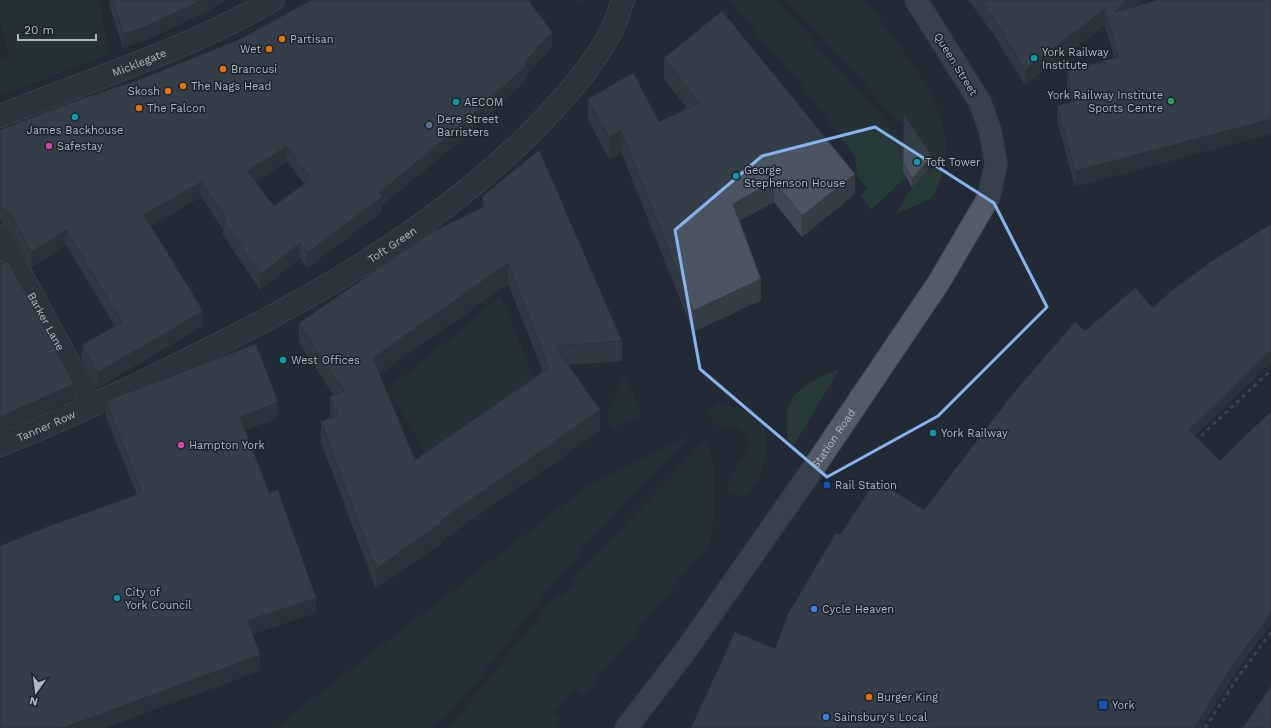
<svg xmlns="http://www.w3.org/2000/svg" width="1271" height="728" viewBox="0 0 1271 728" font-family="'Work Sans',sans-serif">
	<style>
		.green { fill: #273938 }
		.lines { fill: none; stroke-linecap: round; stroke-linejoin: round }
		.minor-casing { stroke: #525a64; stroke-width: 24 }
		.tertiary-casing { stroke: #525a64; stroke-width: 24 }
		.primary-casing { stroke: #3e4650; stroke-width: 24 }
		.minor { stroke: #353d46; stroke-width: 22 }
		.tertiary { stroke: #353d46; stroke-width: 22 }
		.primary { stroke: #535c66; stroke-width: 22 }
		.rail { stroke: #57616d; stroke-width: 3; stroke-dasharray: 4 4; stroke-linecap: butt }
		.wall { fill: #404953; fill-rule: evenodd }
		.shaded-wall { fill: #343c44 }
		.building { fill: #4a5561; stroke: #343c44; fill-rule: evenodd }
		.marked { fill: none; stroke: #89b3ee; stroke-width: 3; stroke-linejoin: round }
		.food-dot { fill: #e8710a; stroke: #1a222b; stroke-width: 1.5 }
		.culture-dot { fill: #0f9aa8; stroke: #1a222b; stroke-width: 1.5 }
		.leisure-dot { fill: #2e9e5b; stroke: #1a222b; stroke-width: 1.5 }
		.service-dot { fill: #5c6f8a; stroke: #1a222b; stroke-width: 1.5 }
		.hotel-dot { fill: #d1479c; stroke: #1a222b; stroke-width: 1.5 }
		.transit-dot { fill: #1a4fb4; stroke: #1a222b; stroke-width: 1.5 }
		.shop-dot { fill: #3f7fe0; stroke: #1a222b; stroke-width: 1.5 }
		.labels { text-anchor: middle; stroke-width: 3; stroke-linejoin: round; paint-order: stroke }
		.poi-label { font-size: 11px; fill: #afb7c3; stroke: #1a222b; text-anchor: start }
		.street-label { font-size: 11px; fill: #afb7c3; stroke: #1a222b }
	</style>
	<rect width="100%" height="100%" fill="#222b35"/>
	<!-- green -->
	<path class="green" d="M0,0h99l10,54 -109,42v-36l10,-3 -10,-40z
		M729,0h47l129,143 -2,28 3,6 -35,33 -10,-15 6,-7 -10,-12 -2,-20 -52,-69z
		M786,0h79c34,47 100,117 76,178 -2,7 -6,16 -12,21 -10,6 -23,10 -33,15 7,-12 23,-42 37,-45l-3,-15z
		M500,295l33,81 5,1 -47,30 -65,46 -38,-64 72,-58z
		M839,370l-48,80c-3,-12 -6,-24 -4,-37 2,-22 32,-38 52,-43z
		M625,374l17,42 -29,12 -7,-11z
		M719,404c10,0 36,8 42,17 10,13 4,49 -4,62 -4,6 -8,10 -13,14l-11,-2 -6,-3c-1,-13 10,-25 18,-36 8,-11 3,-25 -11,-28 -5,-1 -11,0 -16,-2 -4,-2 -7,-8 -9,-12z
		M689,436c-46,49 -95,97 -138,150 -39,47 -73,101 -119,142h-157l312,-241z
		M707,440c11,33 9,67 3,102l-127,154 -9,-7 -20,24 8,7 -6,8h-107l109,-134 5,3 13,-14 -5,-4z"/>
	<g class="lines">
		<defs>
			<g id="minor">
				<path id="s1" d="M0,236l92,170"/>
				<path id="s2" d="M0,445c56,-22 111,-48 165,-74 136,-66 277,-143 381,-254 24,-25 48,-53 64,-84 6,-10 9,-22 13,-33"/>
			</g>
			<g id="tertiary">
				<path id="s3" d="M0,116c92,-37 187,-66 273,-116"/>
			</g>
			<g id="primary">
				<path id="s4" d="M626,728l58,-75 126,-180 129,-191 50,-85 7,-34 -6,-33 -10,-28 -64,-102"/>
			</g>
		</defs>
		<!-- minor casing -->
		<use href="#minor" class="minor-casing"/>
		<!-- tertiary casing -->
		<use href="#tertiary" class="tertiary-casing"/>
		<!-- primary casing -->
		<use href="#primary" class="primary-casing"/>
		<!-- minor -->
		<use href="#minor" class="minor"/>
		<!-- tertiary -->
		<use href="#tertiary" class="tertiary"/>
		<!-- primary -->
		<use href="#primary" class="primary"/>
		<!-- rail -->
		<path class="rail" d="M1191,448l11,-13 69,-65
			M1205,728l31,-48 35,-48"/>
	</g>
	<!-- wall -->
	<path class="wall" d="M109,0h117l-16,10 -66,31 -21,7 -14,-44z
		M968,0h173l-6,6 -60,181 -18,-66v-15l15,-4 -5,-16v-15l47,-13 -9,-33 -80,60 -33,-53z
		M552,47l-26,29v5l-67,61 -77,63v7l-75,56 -7,-10 -40,32 -37,-55v-6l-22,-32 -50,29 52,100 -106,62 -15,-27v-16l33,-19 -49,-81 -35,23 -20,-38 -8,-6 -3,-5v-89zM287,161l17,23 -30,22 -19,-24z
		M664,58l191,136 -53,43 -28,-35 -35,19 22,79 -68,32 -72,-180 -12,7 -21,-39v-21l71,23 28,-14 -23,-29z
		M904,115l28,50 -20,23 -9,-17z
		M482,197l140,144v20l-53,4 31,66 -159,110v3l-65,45 -55,-147v-20l9,-4v-21l4,-1 -35,-53v-20l183,-115zM508,284l35,88 -128,88 -36,-86z
		M106,401l172,17 -33,12 71,183 -63,21 7,37 -123,-176 -31,-78z"/>
	<!-- shaded-wall -->
	<path class="shaded-wall" d="M0,0h1v9h-1z
		M202,0h24l-16,10 -66,31 -21,7v-14z
		M577,0h6l-6,4z
		M1126,0h15l-26,27v-15z
		M1105,9v16l-80,60v-15z
		M552,32v15l-26,29v5l-67,61 -77,63v7l-75,56v-15l72,-60 145,-130z
		M1271,119v15l-196,53v-16z
		M621,131v21l-12,7v-21z
		M287,146v15l-40,26v-16z
		M932,156v9l-20,23v-9z
		M855,174v20l-53,43v-21z
		M774,181v21l-41,22v-20z
		M201,182v15l-57,33v-15z
		M66,230v15l-35,23v-16z
		M300,243v15l-40,32v-15z
		M508,263v21l-135,95v-21z
		M761,279v21l-68,32v-21z
		M203,311v15l-106,62v-15z
		M1271,351v12l-8,7 -74,72v-12l74,-72z
		M74,384v15l-74,34v-16z
		M278,402v16l-38,14v-15z
		M600,410v21l-159,110v3l-65,45v-20l64,-48z
		M316,598v15l-68,22v-15z
		M1271,613v11l-39,54 -31,50h-7l38,-62z
		M260,655v16l-155,57h-42z"/>
	<!-- building -->
	<path class="building" d="M113,0h89l-58,27 -21,7z
		M311,0h217l24,32 -28,31 2,3 -67,61 -80,66 3,4 -75,56 -7,-10 -40,32 -37,-55 3,-2 -25,-36 -57,33 59,96 -106,62 -15,-28 40,-23 -56,-92 -35,22 -20,-37 -8,-6 -3,-5v-74l67,-26 74,-25 100,-40zM287,146l24,33 -37,27 -27,-35z
		M980,0h146l-11,12 43,-12h113v119l-196,52 -18,-65 18,-5 -8,-30 51,-14 -13,-48 -80,61 -33,-54z
		M722,11l133,163 -53,42 -28,-35 -41,23 28,75 -68,32 -72,-180 -12,7 -21,-39 45,-26 26,49 40,-19 -35,-45z
		M904,115l28,41 -20,23 -9,-17z
		M539,150l83,191 -67,5 45,64 -160,111 1,2 -65,46 -55,-147 16,-7 -7,-18 14,-6 -45,-68 130,-89 56,-28 -3,-9zM508,263l41,105 -134,92 -42,-102z
		M1271,224v127l-8,7 -74,72 31,31 51,-50v202l-39,53 -38,62h-503l44,-96 40,17 13,-35 48,-81 4,2 36,-55 48,30 88,-115 63,-73 10,9 50,-43 18,20 17,-16 42,-31z
		M8,261l66,123 -74,33v-152z
		M256,344l22,58 -38,15 29,76 9,-3 38,108 -68,22 12,35 -197,73h-63v-182l47,-19 95,-34 -36,-92z
		M1271,686v42h-28z"/>
	<!-- marked area -->
	<path d="M0 0H1271V728H0ZM875,127l119,76 53,104 -109,109 -111,61 -127,-108 -25,-139 87,-74z" fill="#222b35" fill-opacity=".55" fill-rule="evenodd"/>
	<path class="marked" d="M875,127l119,76 53,104 -109,109 -111,61 -127,-108 -25,-139 87,-74z"/>
	<!-- markers -->
	<g class="food-dot">
		<circle cx="282" cy="39" r="4"/>
		<circle cx="269" cy="49" r="4"/>
		<circle cx="223" cy="69" r="4"/>
		<circle cx="183" cy="86" r="4"/>
		<circle cx="168" cy="91" r="4"/>
		<circle cx="139" cy="108" r="4"/>
		<circle cx="869" cy="697" r="4"/>
	</g>
	<g class="culture-dot">
		<circle cx="1034" cy="58" r="4"/>
		<circle cx="456" cy="102" r="4"/>
		<circle cx="75" cy="117" r="4"/>
		<circle cx="917" cy="162" r="4"/>
		<circle cx="736" cy="176" r="4"/>
		<circle cx="283" cy="360" r="4"/>
		<circle cx="933" cy="433" r="4"/>
		<circle cx="117" cy="598" r="4"/>
	</g>
	<circle class="leisure-dot" cx="1171" cy="101" r="4"/>
	<circle class="service-dot" cx="429" cy="125" r="4"/>
	<g class="hotel-dot">
		<circle cx="49" cy="146" r="4"/>
		<circle cx="181" cy="445" r="4"/>
	</g>
	<g class="transit-dot">
		<rect x="823" y="481" width="8" height="8" rx="2"/>
		<rect x="1098" y="700" width="10" height="10" rx="2"/>
	</g>
	<g class="shop-dot">
		<circle cx="814" cy="609" r="4"/>
		<circle cx="826" cy="717" r="4"/>
	</g>
	<g class="labels">
		<!-- poi labels -->
		<g class="poi-label">
			<text x="290" y="43">Partisan</text>
			<text x="261" y="53" text-anchor="end">Wet</text>
			<text x="1042" y="56">York Railway<tspan x="1042" dy="13">Institute</tspan></text>
			<text x="231" y="73">Brancusi</text>
			<text x="191" y="90">The Nags Head</text>
			<text x="160" y="95" text-anchor="end">Skosh</text>
			<text x="1163" y="99" text-anchor="end">York Railway Institute<tspan x="1163" dy="13">Sports Centre</tspan></text>
			<text x="464" y="106">AECOM</text>
			<text x="147" y="112">The Falcon</text>
			<text x="437" y="123">Dere Street<tspan x="437" dy="13">Barristers</tspan></text>
			<text x="75" y="134" text-anchor="middle">James Backhouse</text>
			<text x="57" y="150">Safestay</text>
			<text x="925" y="166">Toft Tower</text>
			<text x="744" y="174">George<tspan x="744" dy="13">Stephenson House</tspan></text>
			<text x="291" y="364">West Offices</text>
			<text x="941" y="437">York Railway</text>
			<text x="189" y="449">Hampton York</text>
			<text x="835" y="489">Rail Station</text>
			<text x="125" y="596">City of<tspan x="125" dy="13">York Council</tspan></text>
			<text x="822" y="613">Cycle Heaven</text>
			<text x="877" y="701">Burger King</text>
			<text x="1112" y="709">York</text>
			<text x="834" y="721">Sainsbury's Local</text>
		</g>
		<!-- street labels -->
		<g class="street-label">
			<text dy="4" stroke="none"><textPath href="#s3" startOffset="149">Micklegate</textPath></text>
			<text transform="translate(956 64) rotate(58)" y="4">Queen Street</text>
			<text dy="4" stroke="none"><textPath href="#s2" startOffset="441">Toft Green</textPath></text>
			<text dy="4" stroke="none"><textPath href="#s1" startOffset="97">Barker Lane</textPath></text>
			<text dy="4" stroke="none"><textPath href="#s2" startOffset="50">Tanner Row</textPath></text>
			<text dy="4" stroke="none"><textPath href="#s4" startOffset="356">Station Road</textPath></text>
		</g>
	</g>
	<!-- north arrow -->
	<g transform="translate(36 692) rotate(194)" stroke="#1a222b" stroke-width="3" paint-order="stroke">
	<path d="M0-3L7 15L0 10L-7 15Z" fill="#afb7c3"/>
	<text y="-6" font-size="11" font-weight="bold" text-anchor="middle" fill="#afb7c3">N</text>
	</g>
	<!-- scale -->
	<path d="M18 34v6h78v-6" fill="none" stroke="#afb7c3" stroke-width="2"/>
	<text x="24" y="34" font-size="12" fill="#afb7c3" stroke="#1a222b" stroke-width="3" paint-order="stroke">20 m</text>
</svg>
